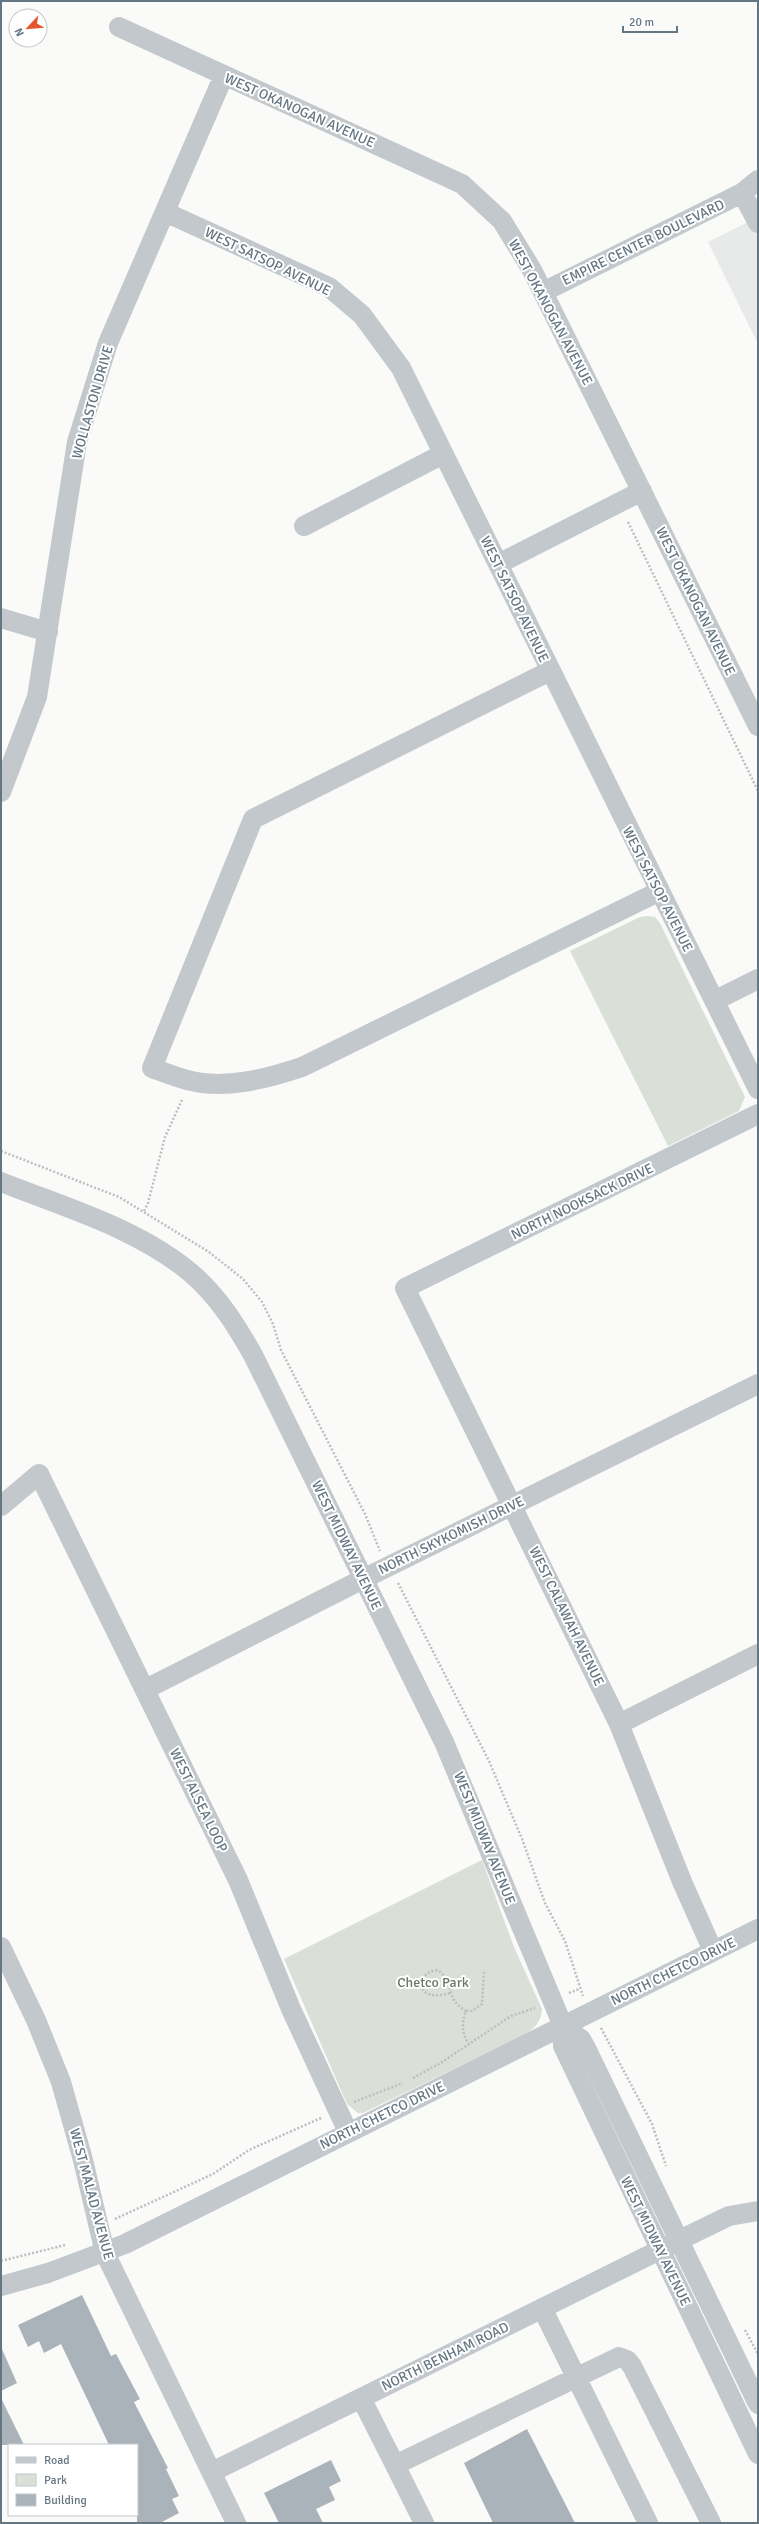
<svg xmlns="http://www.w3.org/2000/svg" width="759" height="2524" viewBox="0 0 759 2524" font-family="Signika,sans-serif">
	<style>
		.built { fill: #e8e9e9 }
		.green { fill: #dadfd7 }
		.building { fill: #aab3b9 }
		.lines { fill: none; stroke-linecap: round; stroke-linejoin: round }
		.path { stroke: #bbbfc2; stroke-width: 2.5; stroke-dasharray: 2 2; stroke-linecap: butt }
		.minor { stroke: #c3c8cc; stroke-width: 20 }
		.labels { text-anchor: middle; stroke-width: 4; stroke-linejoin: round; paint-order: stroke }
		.street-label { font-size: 14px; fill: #657683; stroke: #fff }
		.park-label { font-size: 14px; fill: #687a64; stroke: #fff }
	</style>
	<rect width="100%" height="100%" fill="#fafaf8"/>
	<!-- built -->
	<path class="built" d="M758,217v127l-50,-102z"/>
	<!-- green -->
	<path class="green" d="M647,916l8,1 5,6 85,174 -6,14 -71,35 -98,-195 70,-34z
		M482,1860l32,87 28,62c-1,13 -7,19 -18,26l-161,78h-5l-11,-9 -63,-145z"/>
	<!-- building -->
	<path class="building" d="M82,2295l29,61 5,-2 24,45 -6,3 34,66 -2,1 13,27 -7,3 7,14 -19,10h-23v-78h-28l-48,-101 -17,9 -5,-12 -11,6 -10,-22z
		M1,2347l16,36 -16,8z
		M1,2398l23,47h-23z
		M527,2429l48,94h-82l-29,-60z
		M331,2460l10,21 -12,6 6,13 -19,9 7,14h-44l-15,-30z"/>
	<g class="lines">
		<!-- path -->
		<path class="path" d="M628,522l130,269
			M1,1151l118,46 90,55 34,27 19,23 11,22 8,26 84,164 15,37
			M144,1211l4,-8 17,-66 17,-37
			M398,1583l91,178 33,78 23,64 20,38 18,55
			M450,1993c-36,11 -36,-21 -12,-23 18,14 6,28 28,41
			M569,1993l10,-4
			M601,2028l51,96 14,42
			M469,2045c-7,-12 -8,-20 -3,-34h6l10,-7 2,-34
			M413,2078l26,-14 72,-48 24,-8
			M354,2102l49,-19
			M115,2219l98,-45 36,-24 72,-32
			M1,2261l64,-16
			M745,2330l13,24"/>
		<!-- minor -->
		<path class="minor" d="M119,27l343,157 40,37 30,49 226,456
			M742,193l16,30
			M165,212l164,75 33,28 39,53 357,721
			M543,292l199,-99 16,-13
			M304,526l139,-72
			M498,564l144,-73
			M1,618l47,14
			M550,671l-297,148 -101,249c11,4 23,9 35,12 37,10 79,-1 115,-13l358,-176
			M1,792l36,-95 40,-255 31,-99 116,-268
			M714,1001l44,-22
			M1,1182c65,26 136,46 190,91 27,23 45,52 62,82l191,387 119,284
			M1,1506l38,-32 199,406 53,129 57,123
			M146,1689l217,-110 395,-195
			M619,1724l139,-70
			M1,1947l35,73 25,62 22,78 22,93 131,270
			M713,1951l-30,-67 -64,-160 -214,-436 353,-174
			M1,2286l47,-13 77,-29 633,-315
			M542,2308l106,215
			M361,2398l34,67 224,-108 8,3 5,6 79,157
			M758,2404l-171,-354 -6,-11 -18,-13v20l195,408
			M395,2465l29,58
			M212,2472l484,-240 33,-16 29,-5"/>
	</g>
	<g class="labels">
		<!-- street labels -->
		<g class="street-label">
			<text transform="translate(300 110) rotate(24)" y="5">WEST OKANOGAN AVENUE</text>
			<text transform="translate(643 242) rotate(-26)" y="5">EMPIRE CENTER BOULEVARD</text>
			<text transform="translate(268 261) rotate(26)" y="5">WEST SATSOP AVENUE</text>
			<text transform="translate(551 312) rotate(62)" y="5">WEST OKANOGAN AVENUE</text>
			<text transform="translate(92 402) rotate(-74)" y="5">WOLLASTON DRIVE</text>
			<text transform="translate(515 599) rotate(64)" y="5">WEST SATSOP AVENUE</text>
			<text transform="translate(696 601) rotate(64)" y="5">WEST OKANOGAN AVENUE</text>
			<text transform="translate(658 889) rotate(63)" y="5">WEST SATSOP AVENUE</text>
			<text transform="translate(582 1201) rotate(-26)" y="5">NORTH NOOKSACK DRIVE</text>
			<text transform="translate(451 1535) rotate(-26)" y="5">NORTH SKYKOMISH DRIVE</text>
			<text transform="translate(347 1545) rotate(64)" y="5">WEST MIDWAY AVENUE</text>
			<text transform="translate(567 1616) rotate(64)" y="5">WEST CALAWAH AVENUE</text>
			<text transform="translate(199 1800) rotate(64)" y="5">WEST ALSEA LOOP</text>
			<text transform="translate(485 1838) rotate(68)" y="5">WEST MIDWAY AVENUE</text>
			<text transform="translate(673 1971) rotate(-26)" y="5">NORTH CHETCO DRIVE</text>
			<text transform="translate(382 2115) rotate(-26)" y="5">NORTH CHETCO DRIVE</text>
			<text transform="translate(92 2194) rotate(75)" y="5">WEST MALAD AVENUE</text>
			<text transform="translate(656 2241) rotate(64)" y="5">WEST MIDWAY AVENUE</text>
			<text transform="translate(445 2356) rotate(-26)" y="5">NORTH BENHAM ROAD</text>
		</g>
		<!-- park labels -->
		<g class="park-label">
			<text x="433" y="1987">Chetco Park</text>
		</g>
	</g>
	<!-- border -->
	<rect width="759" height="2524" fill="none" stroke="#657683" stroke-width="4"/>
	<!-- legend -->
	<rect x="8" y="2444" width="130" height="72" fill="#ffffff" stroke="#c1c8cd"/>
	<rect x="16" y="2457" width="20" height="6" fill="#c3c8cc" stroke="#c1c8cd"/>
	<text x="44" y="2464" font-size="12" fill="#657683">Road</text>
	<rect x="16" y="2474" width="20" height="12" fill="#dadfd7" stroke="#c1c8cd"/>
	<text x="44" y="2484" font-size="12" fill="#657683">Park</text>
	<rect x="16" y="2494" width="20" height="12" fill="#aab3b9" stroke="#c1c8cd"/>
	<text x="44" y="2504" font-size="12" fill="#657683">Building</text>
	<!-- north arrow -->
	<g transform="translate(28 28) rotate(244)"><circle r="19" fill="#ffffff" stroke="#c1c8cd"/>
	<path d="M0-3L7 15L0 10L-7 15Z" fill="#e4572e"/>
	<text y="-6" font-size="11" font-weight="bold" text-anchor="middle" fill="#657683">N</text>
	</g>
	<!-- scale -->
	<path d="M623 26v6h54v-6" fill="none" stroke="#657683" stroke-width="2"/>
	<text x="629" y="26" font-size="12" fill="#657683" stroke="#ffffff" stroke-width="3" paint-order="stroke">20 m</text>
</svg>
